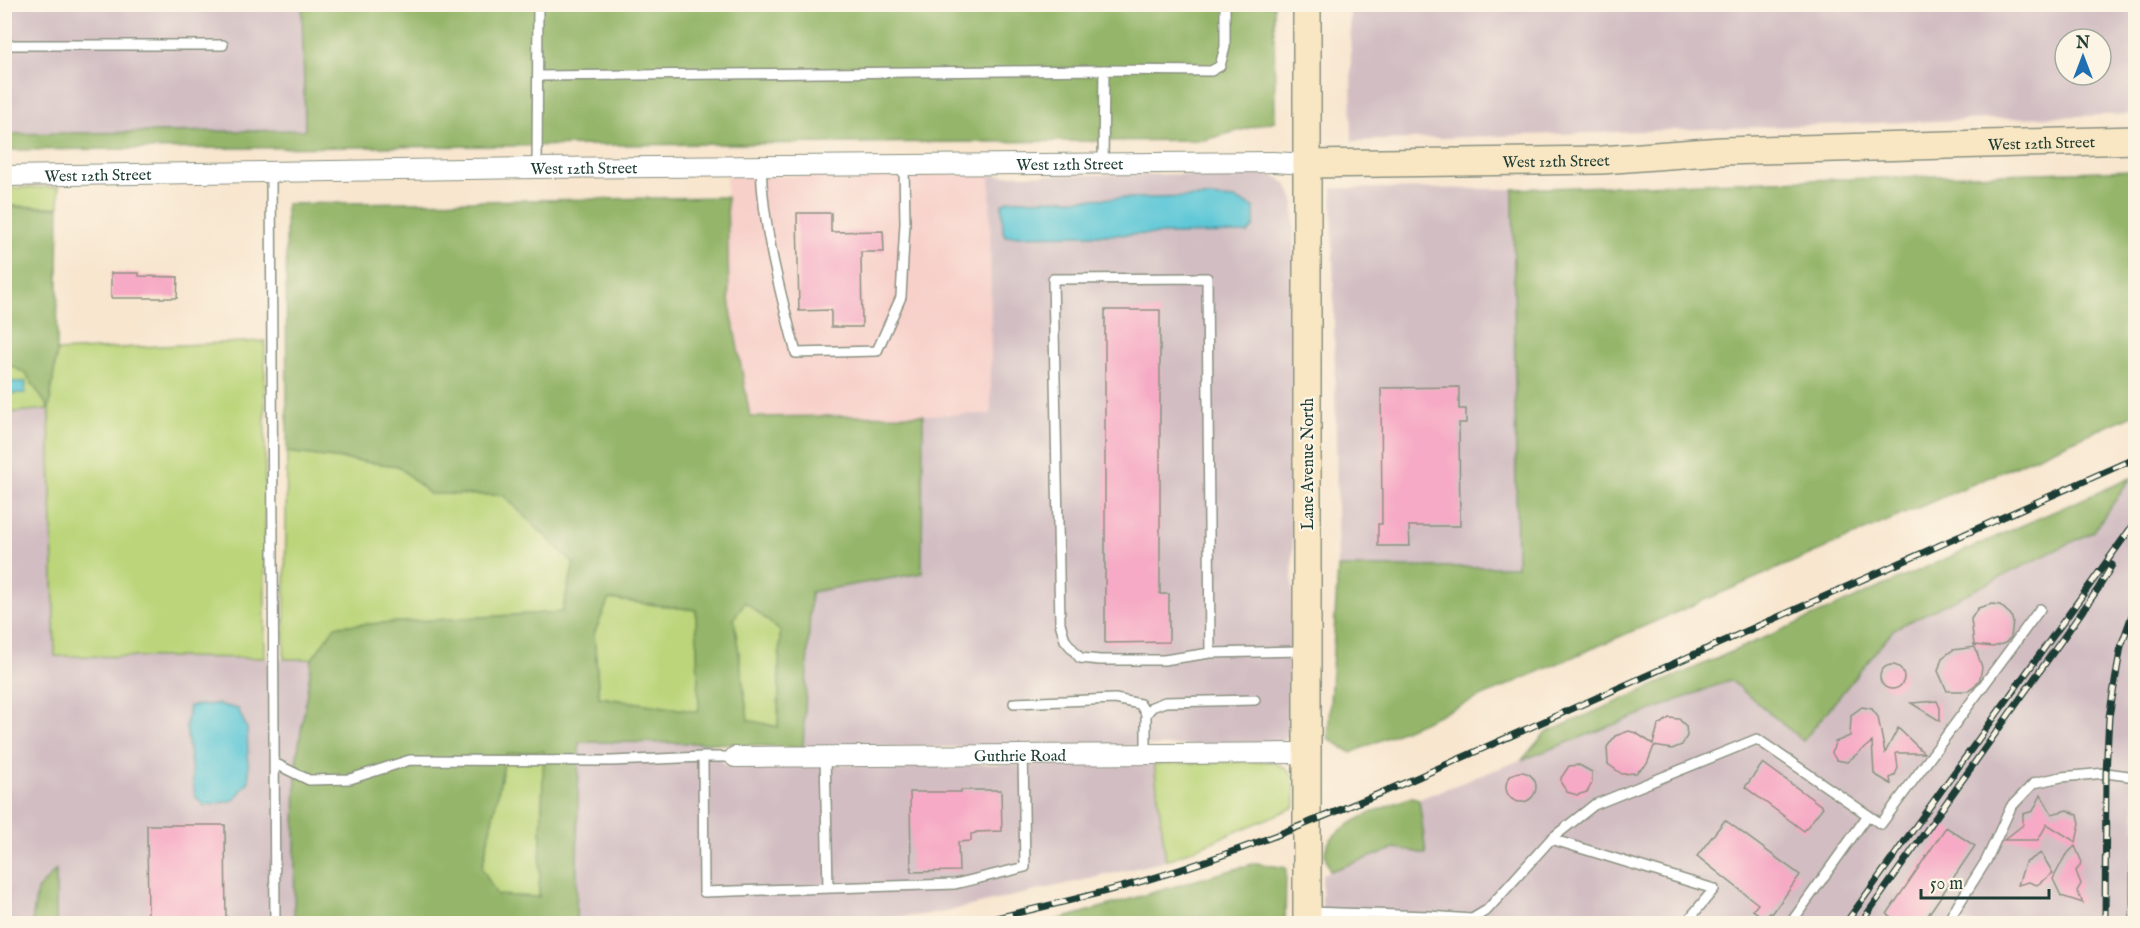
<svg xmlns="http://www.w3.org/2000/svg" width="2140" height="928" viewBox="0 0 2140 928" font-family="'IM FELL English',serif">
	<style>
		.built { fill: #f7d0ca }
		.industrial { fill: #d2bec2; fill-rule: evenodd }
		.green { fill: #bcd57a; stroke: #6e8957; stroke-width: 1.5 }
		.forest { fill: #95b66a; stroke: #5a7a4f; stroke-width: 1.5; fill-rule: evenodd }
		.water { fill: #5dc7d7; stroke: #3e8286; stroke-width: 1.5 }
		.building { fill: #f6aac5 }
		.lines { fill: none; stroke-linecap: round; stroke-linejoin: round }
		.lane-casing { stroke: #8c9282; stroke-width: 12 }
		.street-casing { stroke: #8c9282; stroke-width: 22 }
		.secondary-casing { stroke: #8c9282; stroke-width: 30 }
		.lane { stroke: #fff; stroke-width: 9 }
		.street { stroke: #fff; stroke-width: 20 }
		.secondary { stroke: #f9e7c3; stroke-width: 27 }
		.rail-casing { stroke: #1f3d34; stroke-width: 7 }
		.rail { stroke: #fcf5e5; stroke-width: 4.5; stroke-dasharray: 14; stroke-linecap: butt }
		.labels { text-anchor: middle; stroke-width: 4.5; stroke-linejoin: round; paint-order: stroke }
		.street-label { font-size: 16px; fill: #1f3d34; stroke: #fcf5e5 }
	</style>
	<rect width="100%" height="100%" fill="#fcf5e5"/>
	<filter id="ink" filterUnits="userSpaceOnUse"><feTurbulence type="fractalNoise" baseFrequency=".0167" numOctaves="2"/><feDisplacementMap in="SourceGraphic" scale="12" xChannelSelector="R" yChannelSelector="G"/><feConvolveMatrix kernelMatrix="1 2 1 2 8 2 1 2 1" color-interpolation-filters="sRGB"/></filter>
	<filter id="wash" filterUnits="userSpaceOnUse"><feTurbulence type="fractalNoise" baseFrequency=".008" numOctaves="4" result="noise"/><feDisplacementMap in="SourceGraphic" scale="24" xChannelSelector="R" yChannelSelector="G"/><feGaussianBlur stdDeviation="1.35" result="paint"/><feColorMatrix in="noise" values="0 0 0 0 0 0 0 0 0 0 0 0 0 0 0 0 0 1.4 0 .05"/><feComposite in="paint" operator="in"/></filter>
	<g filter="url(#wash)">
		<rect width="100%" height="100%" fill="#f8e6cf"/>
		<!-- built -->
		<path class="built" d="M990,175l1,240 -241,2 -21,-118 -3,-123z"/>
		<!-- industrial -->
		<path class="industrial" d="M4,5h298l3,125 -300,4z
			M1350,5h785v109l-783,27zM2065,39h36v36h-36z
			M1262,174l17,4 9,8 6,14 -2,532 -12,13 -477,3 8,-156 111,-19 1,-158 68,-1 -1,-239z
			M1332,188l181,1 4,378h-179z
			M49,409l6,247 257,3 -16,105 -2,159h-238v-53l-19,20 -5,33 -27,1v-511zM189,707l49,2 9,20 2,52 -54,15 -9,-69z
			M2131,478l4,3v442h-813v-49l74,-26 30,6 -7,-55 311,-119 73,60 91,-111 199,-97z
			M579,742l131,1 15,22 429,-1 12,97 -226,52 -100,10 -264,1z
			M1200,915l29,8 -65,1z"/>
		<!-- green -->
		<path class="green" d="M59,187v20l-54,-1v-18z
			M265,341v317l-210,-2 -6,-247 -44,4 -1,-19 20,-1 1,-11h-20v-20l21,12 23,34 8,-57z
			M287,452l111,14 32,28 73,1 71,68 -12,49 -226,14 -24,33h-28z
			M609,599l87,11 3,102 -100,-15 -5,-63z
			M745,601l35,30 -2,96 -30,-7 -14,-102z
			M544,751l-5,147 -43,-2 -14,-28 24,-114z
			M1271,761c27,11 24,19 24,46l-129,54 -12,-97z"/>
		<!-- forest -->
		<path class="forest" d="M302,5h972l1,116 -71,19 -1199,10 -1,-16 301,-4z
			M2135,170v244l-784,339 -23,-15 10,-171h179l-4,-378z
			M727,197l2,102 21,118 173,-2 -1,158 -111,19 -8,156 -93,-5 -131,-1 -3,181h-282l2,-159 16,-105 23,-33 227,-14 12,-48 -71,-69 -73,-1 -32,-28 -111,-14 -1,-248zM609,599l87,11 3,102 -100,-15 -5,-63zM745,602l35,29 -2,96 -30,-7 -14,-102zM544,751l-5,146 -42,-2 -15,-27 24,-114z
			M5,206l54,2 -2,142 -8,59 -23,-35 -21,-12z
			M2131,478l-38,54 -199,97 -91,112 -73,-61 -208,80 23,-27z
			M1412,797l7,2 7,55 -30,-6 -66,23c-1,-5 -5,-13 -5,-18 2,-28 65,-48 87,-56z
			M1256,863l30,5 -1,55h-56l-29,-8 -36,9 -117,-1z
			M56,870v53h-24l5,-33z"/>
		<!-- water -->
		<path class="water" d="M1210,197l25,2 19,8v19l-6,7 -243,3 -2,-5 -1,-27 7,-4z
			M5,382h21l-1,11 -20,1z
			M217,704l21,5 9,20 2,52 -15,19 -30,6 -9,-10 -9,-69 3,-21z"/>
		<g id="blocks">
			<!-- building -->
			<path class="building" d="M797,213h34v19l52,-1 1,21h-23l1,75h-31v-17l-32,1z
				M111,273h28v3l39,1 -1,21h-66z
				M1105,310h55v284h9v48l-64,1z
				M1459,387v22h7v14h-7l1,103h-51l1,20h-32v-22h4l-1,-136z
				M1992,604l8,1 11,10 2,7 -2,15 -6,6 -12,4 -19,-2 -3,-26 7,-11z
				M1975,647l7,20 -2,12 -7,9 -5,3h-21l-9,-20 4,-13 11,-8z
				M1880 677a12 12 0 1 1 24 0a12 12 0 1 1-24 0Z
				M1937,701l3,7v13l-29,-18z
				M1862,707l10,2 6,8 7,36 13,-25 26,25h-28l2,15 -3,7 -5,3 1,6 -17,-10 -2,-32 -25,20 -11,-2 -4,-7 3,-11 15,-6 1,-21z
				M1669,718l10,1 7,7 1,10 -5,9 -10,4 -18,-3 -7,18 -11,9 -14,1 -14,-10 -1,-17 8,-11 14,-5 7,2 17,11 5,-18z
				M1763,763l60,44 -19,24 -59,-44z
				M1579,765l13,7v11l-5,9 -10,3 -10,-3 -6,-9v-5l8,-12z
				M1506 787a15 15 0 1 1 30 0a15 15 0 1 1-30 0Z
				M961,790h40l1,41 -26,1v1l-5,1v7l-13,1 1,29 -48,1 -1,-80h51z
				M2041,795l11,19 15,-4 11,5 2,8 -4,19 -29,-18 -9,16h-34l19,-15v-11l10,-3z
				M1725,820l75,55 -28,39 -2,-1 -5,6 -12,-9 5,-6 -61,-48z
				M147,825h78l1,99h-78z
				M1946,827l29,19 -53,78h-21l-14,-10z
				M2075,846l6,14 -1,6 -4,5 5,13 -4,7 6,12 -22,-7 -8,-17 12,-23z
				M2041,853l12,20 -16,12 -8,-3 -11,3 7,-22z"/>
		</g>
	</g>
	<g filter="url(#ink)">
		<use href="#blocks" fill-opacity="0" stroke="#8c9282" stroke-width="1.5"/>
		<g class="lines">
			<defs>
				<path id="lane" d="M4,45h219
					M539,76l565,-6 107,1 9,-5 5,-19v-43
					M1103,164l1,-94
					M761,166c2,64 19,125 35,187l81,-2 24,-54 4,-74 -1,-57
					M537,168l1,-164
					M271,172l4,752
					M1210,653l-3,-375 -154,1 7,344 5,17 15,18 20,2h64l46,-7 94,-2
					M1014,703l101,-4 25,5 6,10
					M1146,754v-40l6,-7 13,-5 90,-2
					M825,756l3,132
					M735,757h-32l1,135 251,-8 70,-17 -2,-112
					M274,763l35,17 41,-1 60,-19 202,1 91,-4
					M1551,839l43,-34 163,-66 124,85 159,-215
					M1309,912l120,4 43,3 15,-9 64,-71 163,50 -29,35
					M1790,924l78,-109
					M1946,924l40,-63 25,-54 23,-24 27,-6 45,-4 30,4
					M2135,924l1,-140"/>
				<g id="street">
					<path id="s1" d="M4,176l533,-8 736,-6 34,2"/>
					<path id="s2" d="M735,757l571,-4"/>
				</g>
				<g id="secondary">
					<path id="s3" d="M1307,164l294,-4 121,-9 414,-11"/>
					<path d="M1307,924v-920"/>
				</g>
			</defs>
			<!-- lane casing -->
			<use href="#lane" class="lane-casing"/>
			<!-- street casing -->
			<use href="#street" class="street-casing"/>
			<!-- secondary casing -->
			<use href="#secondary" class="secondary-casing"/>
			<!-- lane -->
			<use href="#lane" class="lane"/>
			<!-- street -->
			<use href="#street" class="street"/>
			<!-- secondary -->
			<use href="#secondary" class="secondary"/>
			<defs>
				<path id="rail" d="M971,924c70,-17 140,-32 208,-54 80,-26 157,-58 235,-91l722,-321
					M1845,924l291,-403
					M1860,924l238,-335 14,-24
					M2105,924l1,-151 3,-56 12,-71 15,-42"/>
			</defs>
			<!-- rail casing -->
			<use href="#rail" class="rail-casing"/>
			<!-- rail -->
			<use href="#rail" class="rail"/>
		</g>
	</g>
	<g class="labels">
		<!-- street labels -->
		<g class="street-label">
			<text dy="6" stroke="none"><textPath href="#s3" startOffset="735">West 12th Street</textPath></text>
			<text dy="6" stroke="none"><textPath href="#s3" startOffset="249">West 12th Street</textPath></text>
			<text dy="6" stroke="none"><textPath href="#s1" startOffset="1066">West 12th Street</textPath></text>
			<text dy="6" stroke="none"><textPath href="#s1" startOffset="580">West 12th Street</textPath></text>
			<text dy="6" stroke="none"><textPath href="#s1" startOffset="94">West 12th Street</textPath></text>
			<text transform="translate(1307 464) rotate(-90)" y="6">Lane Avenue North</text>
			<text dy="6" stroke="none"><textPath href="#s2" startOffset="285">Guthrie Road</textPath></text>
		</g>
	</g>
	<!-- margin -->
	<rect width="2140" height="928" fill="none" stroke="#fcf5e5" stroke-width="24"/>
	<!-- north arrow -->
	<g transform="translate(2083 57)"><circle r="28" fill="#fcf5e5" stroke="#a4ab9e" stroke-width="1.5"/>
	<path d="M0-4.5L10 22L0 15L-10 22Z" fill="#1f6fb2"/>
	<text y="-9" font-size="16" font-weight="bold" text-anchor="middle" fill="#1f3d34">N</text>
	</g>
	<!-- scale -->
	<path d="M1921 889v9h128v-9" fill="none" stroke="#1f3d34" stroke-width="3"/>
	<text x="1930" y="889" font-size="18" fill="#1f3d34" stroke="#fcf5e5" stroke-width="4.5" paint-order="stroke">50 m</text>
</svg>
